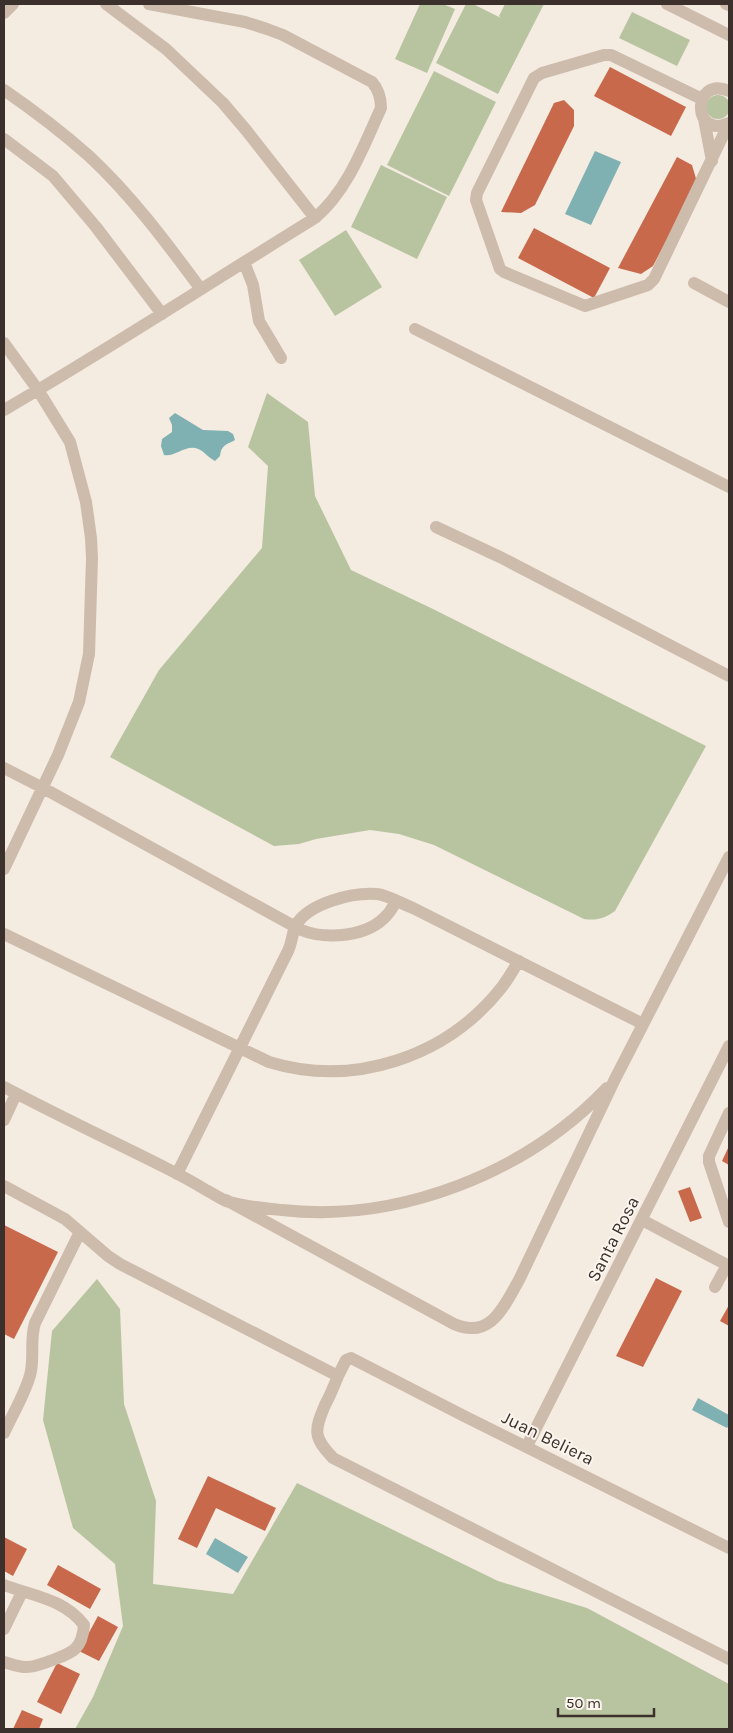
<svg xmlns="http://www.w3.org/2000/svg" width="733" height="1733" viewBox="0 0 733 1733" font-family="Karla,sans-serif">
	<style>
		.green { fill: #b8c4a0 }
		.water { fill: #7fb0b2 }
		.building { fill: #c8694b }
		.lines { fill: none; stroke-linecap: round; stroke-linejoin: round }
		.minor { stroke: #cdbbac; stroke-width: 12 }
		.labels { text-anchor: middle; stroke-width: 4; stroke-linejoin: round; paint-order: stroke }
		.street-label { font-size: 18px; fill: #3b302b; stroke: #fbf5ee }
	</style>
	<rect width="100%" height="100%" fill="#f4ebe1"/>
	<!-- green -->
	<path class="green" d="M420,4h23l12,5 -28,64 -32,-14z
		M466,4h7l28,14 -2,-2 6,-12h39l-46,90 -62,-31z
		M632,12l58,28 -13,26 -58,-28z
		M434,71l62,31 -47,94 -62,-31z
		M706 107a12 12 0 1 1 24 0a12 12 0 1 1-24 0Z
		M381,165l66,32 -30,62 -66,-32z
		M346,230l36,57 -47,29 -36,-56z
		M267,393l41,29 7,74 36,74 82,39 273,137 -91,165c-10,7 -18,10 -31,8l-150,-74 -35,-11 -29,-4 -54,9 -17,5 -25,2 -164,-89 49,-87 103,-122 6,-82 -20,-19z
		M97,1279l23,30 4,95 32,97 -3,83 80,10 64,-111 201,98 89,27 142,76v45h-654l18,-32 30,-71 -8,-62 -42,-36 -30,-108 9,-89z"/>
	<!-- water -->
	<path class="water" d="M595,151l26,11 -30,63 -26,-11z
		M175,413l28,17 25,1 5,3 2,6c-9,5 -14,5 -15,16l-5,5c-8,-4 -12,-12 -20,-13 -11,-2 -20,9 -31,7l-3,-9 1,-7 10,-7v-7l-3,-7z
		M698,1398l31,17v10l-2,3 -35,-18z
		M215,1538l33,19 -10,16 -32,-19z"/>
	<!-- building -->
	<path class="building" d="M610,67l76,40 -15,29 -77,-40z
		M564,100l10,10v16l-39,79 -14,8 -20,-1 53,-109z
		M677,157l15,8 5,17 -44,84 -12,8 -23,-6z
		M534,228l76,40 -16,30 -76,-40z
		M729,1146v19l-7,-4z
		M690,1187l12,31 -12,4 -12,-31z
		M4,1225l54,27 -44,87 -10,-5z
		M656,1278l26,13 -39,76 -27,-11z
		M729,1305v21l-9,-5z
		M208,1476l68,32 -11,23 -49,-23 -19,40 -19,-9z
		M4,1537l23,12 -14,27 -9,-5z
		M58,1565l43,24 -11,20 -43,-24z
		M98,1616l20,11 -19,34 -20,-10z
		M57,1663l23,11 -19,40 -24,-12z
		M22,1710l21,9 -4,10h-26z"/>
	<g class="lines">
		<!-- minor -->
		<path class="minor" d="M106,4l60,45 57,54 23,27 69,88
			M667,4l62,31
			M726,4l3,1
			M4,13l9,-9
			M4,90c29,20 58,42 85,66 42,39 77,86 111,132
			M729,91c-38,-16 -37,49 0,32
			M702,99l-91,-44h-7l-62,18 -8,5 -57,115 -1,7 24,69 4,3 81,34 63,-21 6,-6 75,-156
			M704,119l8,42
			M4,139l49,37 43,51 66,87
			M244,262l9,23 6,36 22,37
			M694,283l35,19
			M415,329l314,158
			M4,343l34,47 32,52 16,60 5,36 1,20 -3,96 -10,48 -21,53 -54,114
			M4,410c105,-61 207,-128 311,-192 33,-28 48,-71 66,-110 0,-10 -2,-18 -9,-26l-89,-47 -16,-6 -22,-7 -96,-18
			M436,527l66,31 227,118
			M4,768l39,20 258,142c26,10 67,7 86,-15 4,-4 6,-9 9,-13
			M4,934l265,128c85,26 178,-5 233,-75 6,-8 11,-17 17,-26
			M4,1087c53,28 108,54 162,81 14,7 27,14 40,22 6,3 13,8 20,11 17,6 38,7 56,9 117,13 244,-37 325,-122
			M729,1113l-20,43v6l20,60
			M4,1120l12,-26
			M177,1174l111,-223c4,-8 4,-18 8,-26 13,-22 57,-33 81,-31 11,1 25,10 36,14l230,116
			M4,1186l61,33 43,37 12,8 218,112 8,-16 5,-2 113,58 265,132
			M226,1200l228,124c37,16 50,-18 65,-44l96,-201 114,-222
			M642,1220l87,46
			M715,1287l12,-22
			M338,1376c-4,10 -8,20 -13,29 -11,26 -12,32 8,53l396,201
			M4,1433c8,-18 24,-44 27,-62 3,-16 -1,-32 4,-48l45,-91
			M527,1446l202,-400
			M4,1585c29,11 60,14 80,40 -2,26 -13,28 -34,36 -9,3 -18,7 -27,6 -6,-1 -13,-3 -19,-5
			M4,1629l18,-37"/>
	</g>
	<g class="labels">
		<!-- street labels -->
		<g class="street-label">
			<text transform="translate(613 1239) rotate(-63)" y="6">Santa Rosa</text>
			<text transform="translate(548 1438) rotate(26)" y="6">Juan Beliera</text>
		</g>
	</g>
	<!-- border -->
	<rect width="733" height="1733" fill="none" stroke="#3b302b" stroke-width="10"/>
	<!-- scale -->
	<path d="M558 1708v8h96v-8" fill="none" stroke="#3b302b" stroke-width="2.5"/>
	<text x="566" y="1708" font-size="15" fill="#3b302b" stroke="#fbf5ee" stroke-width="4" paint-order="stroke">50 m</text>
</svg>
